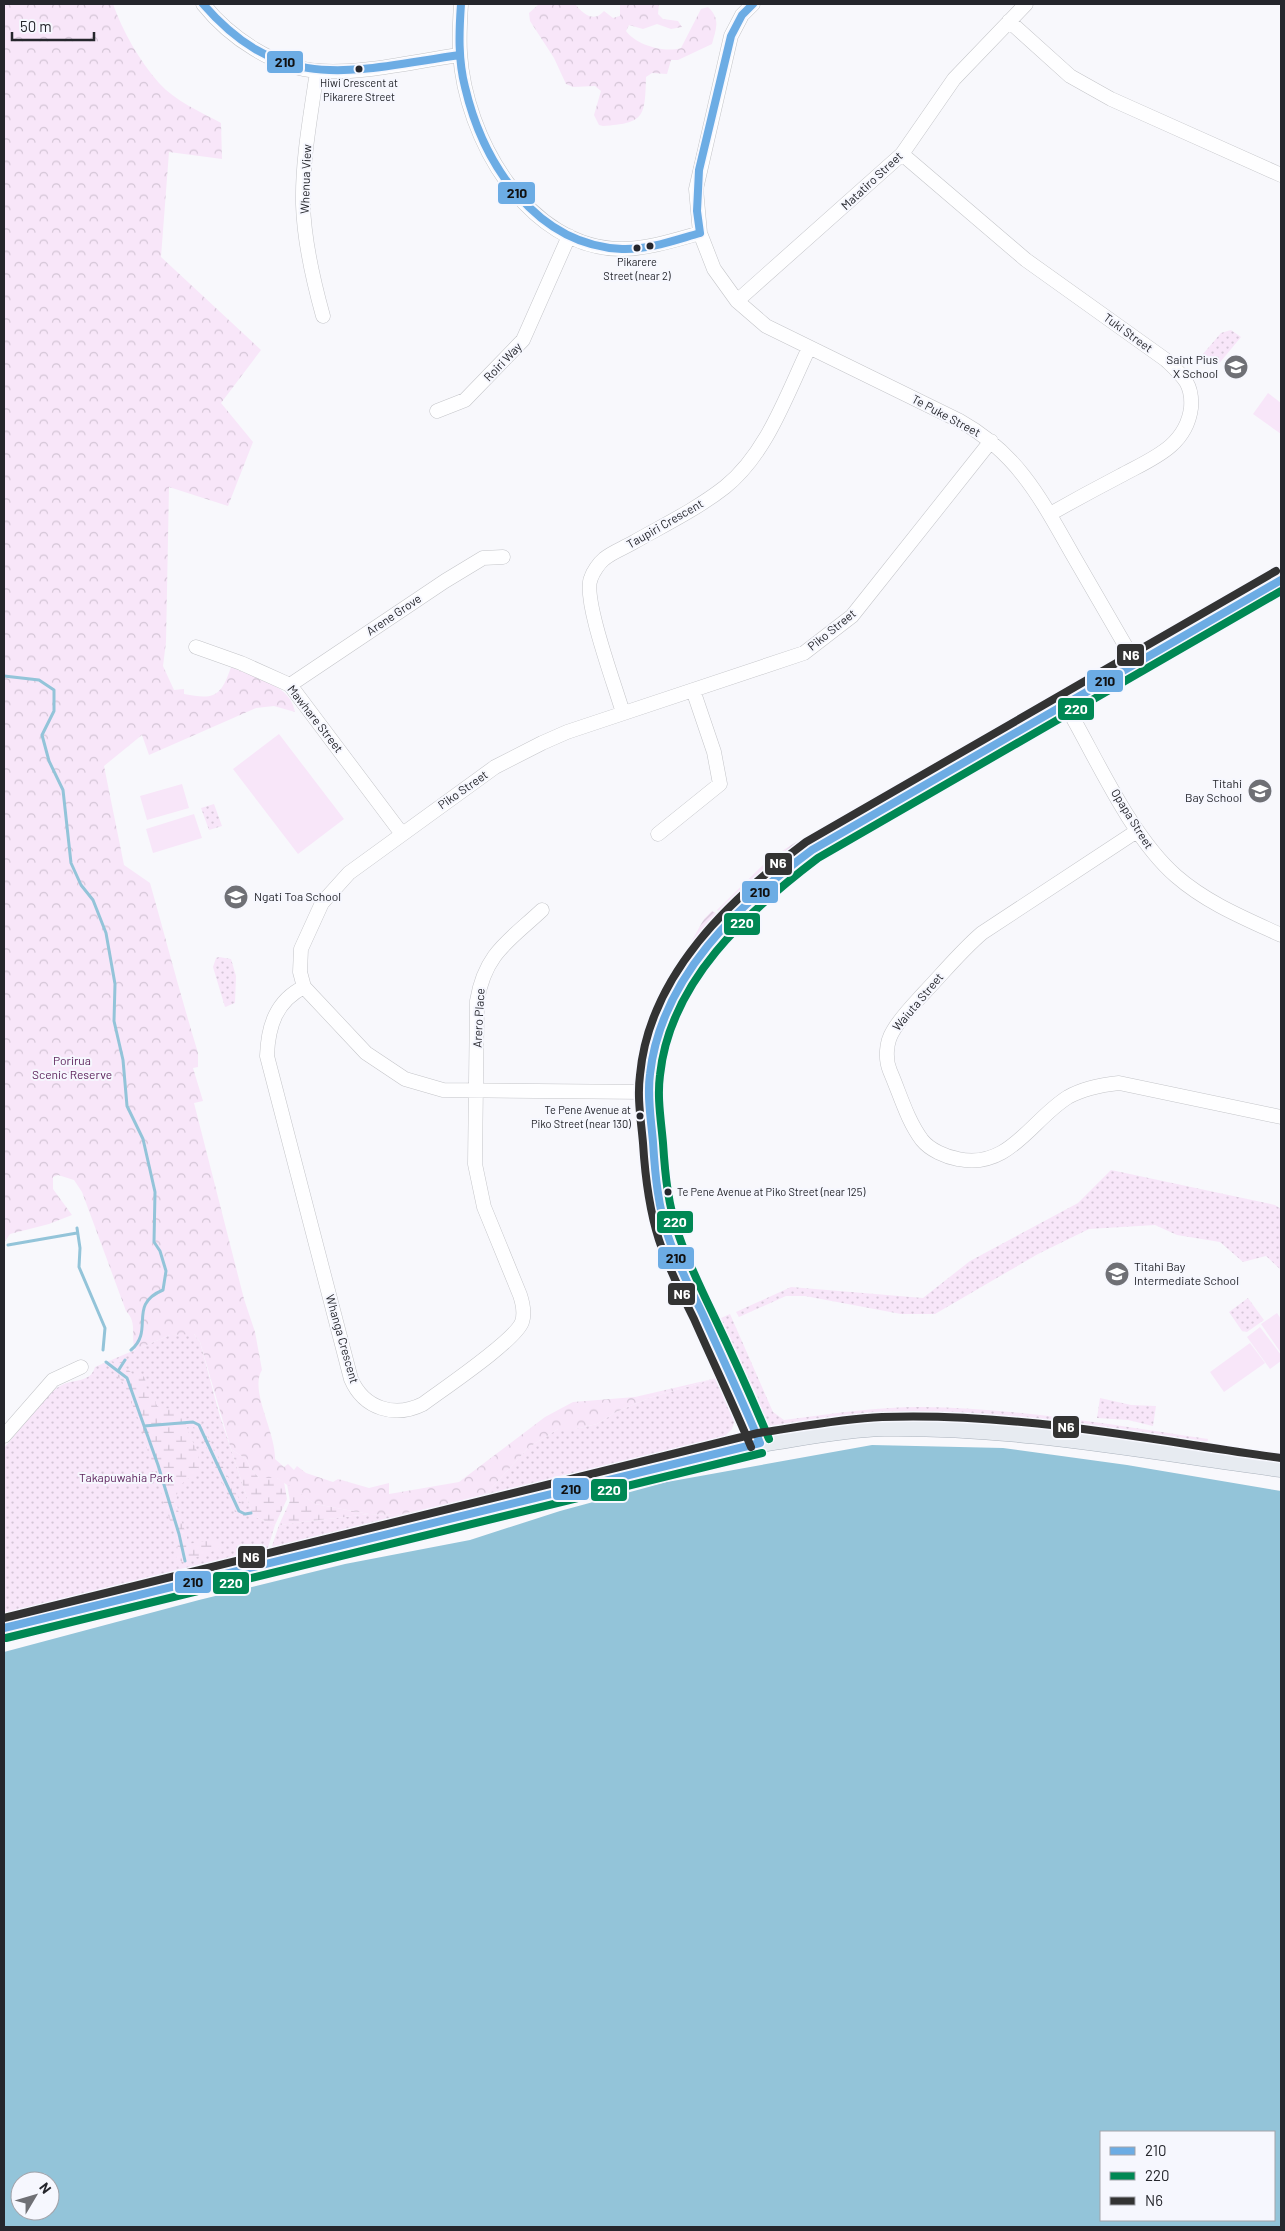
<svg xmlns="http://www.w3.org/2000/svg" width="1285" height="2231" viewBox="0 0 1285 2231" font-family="Barlow,sans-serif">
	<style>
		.grass { fill: url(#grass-dots) }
		.forest { fill: url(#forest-crowns) }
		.wetland { fill: url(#wetland-marsh) }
		.garden { fill: url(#garden-furrows) }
		.pitch { fill: #f8e6f9 }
		.water { fill: #93c4d9; fill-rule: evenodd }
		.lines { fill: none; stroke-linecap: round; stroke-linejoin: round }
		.stream { stroke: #93c4d9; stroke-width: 3 }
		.minor-casing { stroke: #c4c5c9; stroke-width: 15 }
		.major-casing { stroke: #aab2bc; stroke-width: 19 }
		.minor { stroke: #fefeff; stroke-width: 14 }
		.major { stroke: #e7ebf1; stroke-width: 18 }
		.bus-1-casing { stroke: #f6f7fe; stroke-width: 11 }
		.bus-2-casing { stroke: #f6f7fe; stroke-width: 11 }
		.bus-3-casing { stroke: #f6f7fe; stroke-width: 11 }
		.bus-1 { stroke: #6cace4; stroke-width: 8 }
		.bus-2 { stroke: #008854; stroke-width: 8 }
		.bus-3 { stroke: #333; stroke-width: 8 }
		.bus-dot { fill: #25262c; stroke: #f6f7fe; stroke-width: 2 }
		.labels { text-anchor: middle; stroke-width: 4; stroke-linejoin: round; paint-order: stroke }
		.bus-label { font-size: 11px; fill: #25262c; stroke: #f6f7fe }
		.street-label { font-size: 12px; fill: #25262c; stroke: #f6f7fe }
		.poi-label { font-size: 12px; fill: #25262c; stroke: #f6f7fe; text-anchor: end }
		.park-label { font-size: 12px; fill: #5d245c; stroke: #f6f7fe }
		.line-badge { stroke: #f6f7fe; stroke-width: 2 }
		.badge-label { font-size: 14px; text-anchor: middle; font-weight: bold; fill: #fff }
		.pale-badge-label { font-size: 14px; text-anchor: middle; font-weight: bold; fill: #111 }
	</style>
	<defs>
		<pattern id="grass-dots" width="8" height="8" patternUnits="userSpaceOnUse" patternTransform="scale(1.25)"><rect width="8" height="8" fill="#f8e6f9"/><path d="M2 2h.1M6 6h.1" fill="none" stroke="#d4c5d6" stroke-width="1.8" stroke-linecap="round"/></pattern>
		<pattern id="forest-crowns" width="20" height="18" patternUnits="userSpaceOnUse" patternTransform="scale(1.25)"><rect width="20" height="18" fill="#f8e6f9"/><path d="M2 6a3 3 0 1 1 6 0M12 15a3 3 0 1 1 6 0" fill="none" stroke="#d4c5d6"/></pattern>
		<pattern id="wetland-marsh" width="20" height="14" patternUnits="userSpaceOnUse" patternTransform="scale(1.25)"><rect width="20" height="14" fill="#f8e6f9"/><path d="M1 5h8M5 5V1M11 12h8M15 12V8" fill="none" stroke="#d4c5d6"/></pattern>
		<pattern id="garden-furrows" width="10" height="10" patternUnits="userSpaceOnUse" patternTransform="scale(1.25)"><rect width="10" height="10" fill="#f8e6f9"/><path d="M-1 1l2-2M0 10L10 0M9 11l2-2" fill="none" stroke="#d4c5d6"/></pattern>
	</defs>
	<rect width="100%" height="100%" fill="#f8f8fc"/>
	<!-- grass -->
	<path class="grass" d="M1231,330l10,7 -24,29 -14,-12 18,-21z
		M214,804l8,22 -13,4 -8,-22z
		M219,957l12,2 5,17 -1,27 -10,4 -12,-40 3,-9z
		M1111,1170l164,35 6,4v61l-15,-14 -23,6 -23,-20 -43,-7 -22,-10 -66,4 -51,25 -103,60h-34l-96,-18h-19l-47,21 -3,-5 55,-25 132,11 47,-37 108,-58z
		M1248,1298l16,22 -17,12 -5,-1 -13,-19z
		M730,1314l43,98 11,8c46,-6 91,-13 137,-13 96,1 192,18 287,32l-1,5 74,10v3l-257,-35 -83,-7 -81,4 -86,11 -8,-4 -5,-6 -3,-22 -37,-80z
		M722,1326l34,72v13l-38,-82z
		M193,1333l7,9 19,71 34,103 22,9 -9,29 -262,62v-168c14,-15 40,-53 56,-62 13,-8 30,-2 35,-19l75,-32z
		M717,1378l19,39 -4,12 -9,9 -88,22 -38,14 -327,78 9,-27 90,-11 26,1 42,-8 49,-13 43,-47 29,-18h17l22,-5 19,-12 33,-14z
		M1100,1398l31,7 25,1 -3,20 -25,-6 -31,-2z"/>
	<!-- forest -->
	<path class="forest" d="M4,4h109c10,28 26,56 46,79 16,18 42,29 62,40l1,36 -53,-7 -8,105 100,93 -40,53 32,39 -25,64 -59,-19 -3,155 -3,24 11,24 10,-1v5c30,6 37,3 47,-27 23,10 59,17 64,45l-21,-6 -18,2 -107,47 -7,-20 -38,31 20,99 26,18c16,57 31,114 48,170v14l-5,1 10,33 -9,2 50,196 11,33 7,38c-13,20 14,62 13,89l9,8 4,-3 6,6 3,-4 9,7 27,9 5,-3 31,9 20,-5v11l70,-12 86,-65 28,-15 62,-5 82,-19 -68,20 -33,14 -19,12 -22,5h-17l-29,18 -43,47 -49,13 -42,8 -26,-1 -54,-10 -38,-26h-18l-8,-9 -5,-10 -15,-10 -31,-107 -6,-8 -24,1 -35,15c-5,-15 3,-27 -9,-39l-44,-119 -8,-12 -16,-5 -5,2v12l19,26 -23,9 -39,10 -6,9z
		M539,4h36c8,10 19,19 29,7l9,7 7,-2v-12h39l-1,10 5,5 15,2 4,6 -11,2 -14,-5 -14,5 -14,-4 -3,6c10,14 38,22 55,17l20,-39 7,-2c13,12 8,22 4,37l-34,16h-7l-4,14 -15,-1 -6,4c-1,41 -2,46 -43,49l-4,-1 -5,-10 7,-24 -6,-5 -22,1 -7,-3 -12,-26 -24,-37 -1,-8z"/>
	<!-- wetland -->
	<path class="wetland" d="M124,1360l3,2 -3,4 10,9 6,-2 5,5 1,9 10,11v6l2,3 19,3 9,9 9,-2 6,6 44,88 6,-1 -20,-61 15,10 5,10 8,9h18l7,4 3,17 -12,26 -22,-9h-14l-4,-4 -35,-80 -2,-3 -11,-2c4,15 16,28 11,45 -4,4 -9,5 -13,9 -20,17 2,45 3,63l23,-4 9,2 1,6 -38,14 -7,-3 2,-15 -27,-80 -10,-39 -19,-44 -17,-18 5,-2 6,4z
		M287,1484l28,20 54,10 -90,11 11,-24z"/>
	<!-- garden -->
	<path class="garden" d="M874,797l2,4 -85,49 -34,29 -35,36 -5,-5 50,-49 21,-14z
		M712,911l7,4 -5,9 -23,23 -1,-3 14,-25z"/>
	<!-- pitch -->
	<path class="pitch" d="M1268,393l13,10v31l-28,-20z
		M279,734l65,85 -46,35 -65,-85z
		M182,784l7,24 -42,12 -7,-24z
		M194,814l8,24 -49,15 -7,-24z
		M1277,1313l4,6v34l-20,-29z
		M1260,1327l21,28v6l-11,8 -23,-32z
		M1250,1343l15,20 -41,29 -14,-20z"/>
	<!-- water -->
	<path class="water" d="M872,1445l131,3 124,17 154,26v736h-1277v-575l195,-52 146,-36 125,-24 90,-29 107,-29zM1101,2132h173v88h-173zM20,2181h30v30h-30z"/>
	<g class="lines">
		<!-- stream -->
		<path class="stream" d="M4,676l35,4 15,10v21l-12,24 7,26 14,29 8,73 10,22 12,15 13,33 9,51 -1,37 9,39 4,46 16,33 12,53 -1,50 6,9 6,20 -3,19c-36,15 -8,40 -32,60
			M77,1228l3,20 -1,19 26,61 -2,22
			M8,1245l69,-12
			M106,1362l21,16 31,87 21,69 6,27
			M118,1371l7,-11
			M144,1426l49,-4 6,3 40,86 6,3 6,-1"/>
		<defs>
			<path id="minor" d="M203,4c27,34 72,64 116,67 46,3 95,-10 141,-16
				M461,4c-1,16 -2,33 -1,49 5,84 67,196 162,196 25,0 53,-9 78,-16
				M753,4l-11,11 -11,21 -35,153 4,44 14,36 23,32 29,25 194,95c59,33 82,80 114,136 21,36 41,71 62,107
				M1009,21l61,55 41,23 170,76
				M317,71c-6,43 -15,89 -14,133 1,38 10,76 20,112
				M902,154l124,106 140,100c17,16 27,24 25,48 -5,39 -40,51 -71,68 -23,12 -47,25 -70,38
				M737,301l165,-147 52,-75 72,-75
				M437,411l28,-11 58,-60 46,-104
				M196,647l45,16 49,22 112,149
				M290,685l155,-104 38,-23 20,-1
				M1065,704c31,53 65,132 111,172 31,27 68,42 105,59
				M623,713c-7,-25 -41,-115 -32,-135 2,-6 8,-15 13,-19 8,-7 20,-11 30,-17 30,-17 63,-33 91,-55 42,-34 61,-91 84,-139
				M1137,831l-155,102c-21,18 -39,40 -58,60 -11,12 -23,24 -31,38 -7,11 -8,28 -3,40 10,23 17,49 32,69 8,10 24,17 36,19 51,11 73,-39 110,-62 16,-9 33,-12 51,-14l162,34
				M658,834l62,-50 -6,-32 -21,-62
				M304,987c-28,14 -36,39 -37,69l84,323c13,30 44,39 72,25 20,-15 92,-63 99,-82 3,-9 1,-18 -2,-27l-36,-88 -9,-43 2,-163c8,-48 32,-60 65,-91
				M648,1092l-205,-2 -38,-11 -39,-26 -62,-66 -4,-15 1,-23 21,-46 27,-30 146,-106 47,-24 25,-11 237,-79 48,-37 139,-175
				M4,1436l49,-56 28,-13
				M760,1443c-18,-43 -38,-85 -57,-127 -14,-30 -29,-59 -38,-90 -7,-26 -9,-53 -12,-79 -2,-28 -7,-55 -2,-82 13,-89 92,-166 161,-215l469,-270"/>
			<path id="major" d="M4,1628l756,-185c41,-6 83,-15 124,-16 133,-2 266,24 397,41"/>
		</defs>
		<!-- minor casing -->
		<use href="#minor" class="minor-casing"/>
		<!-- major casing -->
		<use href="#major" class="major-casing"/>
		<!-- minor -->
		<use href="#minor" class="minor"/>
		<!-- major -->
		<use href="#major" class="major"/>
		<defs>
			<path id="bus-1" d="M203,4c80,92 151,66 257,51
				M461,4c-2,28 -3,56 4,83 18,77 71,158 157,162 26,1 53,-9 78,-16
				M700,233l-3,-22 2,-41 32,-134 11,-21 11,-11
				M760,1443c-18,-43 -38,-86 -57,-128 -12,-25 -25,-50 -34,-76 -11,-31 -14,-65 -16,-97 -2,-23 -6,-46 -3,-68 11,-97 88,-169 162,-224l469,-270
				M4,1628l756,-185"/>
			<path id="bus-2" d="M769,1439c-18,-43 -37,-85 -57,-127 -12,-25 -24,-50 -33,-76 -11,-30 -14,-62 -16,-93 -2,-23 -6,-45 -3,-68 10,-94 87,-163 158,-217l463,-267
				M6,1638l756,-185"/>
			<path id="bus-3" d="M751,1447c-18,-43 -38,-85 -57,-128 -13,-26 -26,-52 -35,-79 -10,-31 -14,-65 -16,-97 -2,-23 -6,-45 -3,-68 9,-100 90,-176 166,-233l470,-271
				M4,1618l754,-185c41,-6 82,-14 124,-16 133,-5 268,23 399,41"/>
		</defs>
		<!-- bus-1 casing -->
		<use href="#bus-1" class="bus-1-casing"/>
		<!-- bus-2 casing -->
		<use href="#bus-2" class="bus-2-casing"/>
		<!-- bus-3 casing -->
		<use href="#bus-3" class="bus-3-casing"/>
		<!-- bus-1 -->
		<use href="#bus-1" class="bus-1"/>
		<!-- bus-2 -->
		<use href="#bus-2" class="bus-2"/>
		<!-- bus-3 -->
		<use href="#bus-3" class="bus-3"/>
	</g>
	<!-- icons -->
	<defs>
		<symbol id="school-disc" viewBox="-11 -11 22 22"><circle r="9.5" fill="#6f7075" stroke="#f6f7fe"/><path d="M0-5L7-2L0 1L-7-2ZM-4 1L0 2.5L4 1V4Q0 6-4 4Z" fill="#fff"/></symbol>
	</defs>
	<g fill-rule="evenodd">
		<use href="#school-disc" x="1222" y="353" width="28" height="28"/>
		<use href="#school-disc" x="1246" y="777" width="28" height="28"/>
		<use href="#school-disc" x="222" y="883" width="28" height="28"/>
		<use href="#school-disc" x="1103" y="1260" width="28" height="28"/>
	</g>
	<!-- markers -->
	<g class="bus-dot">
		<circle cx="359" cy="69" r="4.5"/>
		<circle cx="650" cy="246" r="4.5"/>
		<circle cx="637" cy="248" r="4.5"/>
		<circle cx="640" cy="1116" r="4.5"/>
		<circle cx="668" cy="1192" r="4.5"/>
	</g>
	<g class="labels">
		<!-- bus labels -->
		<g class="bus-label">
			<text x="359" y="87">Hiwi Crescent at<tspan x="359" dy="14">Pikarere Street</tspan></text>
			<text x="637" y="266">Pikarere<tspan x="637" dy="14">Street (near 2)</tspan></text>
			<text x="631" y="1114" text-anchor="end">Te Pene Avenue at<tspan x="631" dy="14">Piko Street (near 130)</tspan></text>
			<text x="677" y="1196" text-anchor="start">Te Pene Avenue at Piko Street (near 125)</text>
		</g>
		<!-- street labels -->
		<g class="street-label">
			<text transform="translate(306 179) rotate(-88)" y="4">Whenua View</text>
			<text transform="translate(872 181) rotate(-43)" y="4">Matatiro Street</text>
			<text transform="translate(1128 333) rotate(36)" y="4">Tuki Street</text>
			<text transform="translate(503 362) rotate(-46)" y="4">Roiri Way</text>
			<text transform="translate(946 416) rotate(28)" y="4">Te Puke Street</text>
			<text transform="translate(665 524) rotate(-30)" y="4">Taupiri Crescent</text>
			<text transform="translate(394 615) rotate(-34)" y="4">Arene Grove</text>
			<text transform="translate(832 630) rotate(-39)" y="4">Piko Street</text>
			<text transform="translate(315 719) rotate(52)" y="4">Mawhare Street</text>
			<text transform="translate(463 790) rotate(-35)" y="4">Piko Street</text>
			<text transform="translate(1132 819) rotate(58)" y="4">Opapa Street</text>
			<text transform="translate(918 1002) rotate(-50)" y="4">Waiuta Street</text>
			<text transform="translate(479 1018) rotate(-87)" y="4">Arero Place</text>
			<text transform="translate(342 1339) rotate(74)" y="4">Whanga Crescent</text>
		</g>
		<!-- poi labels -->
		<g class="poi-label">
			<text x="1218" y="364">Saint Pius<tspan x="1218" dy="14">X School</tspan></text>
			<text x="1242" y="788">Titahi<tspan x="1242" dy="14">Bay School</tspan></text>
			<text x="254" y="901" text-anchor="start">Ngati Toa School</text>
			<text x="1134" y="1271" text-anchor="start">Titahi Bay<tspan x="1134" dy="14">Intermediate School</tspan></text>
		</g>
		<!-- park labels -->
		<g class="park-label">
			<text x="72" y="1065">Porirua<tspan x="72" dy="14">Scenic Reserve</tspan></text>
			<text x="126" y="1482">Takapuwahia Park</text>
		</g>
	</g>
	<g class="line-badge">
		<rect x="266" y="50" width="38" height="24" rx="5" fill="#6cace4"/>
		<rect x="497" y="181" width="39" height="24" rx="5" fill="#6cace4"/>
		<rect x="1116" y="643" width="29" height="24" rx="5" fill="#333"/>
		<rect x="1086" y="669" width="38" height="24" rx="5" fill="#6cace4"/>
		<rect x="1057" y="697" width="38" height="24" rx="5" fill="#008854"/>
		<rect x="764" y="852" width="29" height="24" rx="5" fill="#333"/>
		<rect x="741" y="880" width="38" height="24" rx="5" fill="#6cace4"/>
		<rect x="723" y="912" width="38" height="24" rx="5" fill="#008854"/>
		<rect x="656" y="1210" width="38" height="24" rx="5" fill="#008854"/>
		<rect x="657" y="1246" width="38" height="24" rx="5" fill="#6cace4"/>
		<rect x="667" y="1282" width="29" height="24" rx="5" fill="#333"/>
		<rect x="1052" y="1415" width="28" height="24" rx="5" fill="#333"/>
		<rect x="552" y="1477" width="38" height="24" rx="5" fill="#6cace4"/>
		<rect x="590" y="1478" width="38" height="24" rx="5" fill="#008854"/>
		<rect x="237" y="1545" width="29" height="24" rx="5" fill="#333"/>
		<rect x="174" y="1570" width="38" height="24" rx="5" fill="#6cace4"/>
		<rect x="212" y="1571" width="38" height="24" rx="5" fill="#008854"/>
	</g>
	<g class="badge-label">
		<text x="1131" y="660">N6</text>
		<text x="1076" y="714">220</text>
		<text x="778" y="868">N6</text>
		<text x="742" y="928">220</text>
		<text x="675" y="1227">220</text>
		<text x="682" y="1299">N6</text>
		<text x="1066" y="1432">N6</text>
		<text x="609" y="1495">220</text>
		<text x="251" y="1562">N6</text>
		<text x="231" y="1588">220</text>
	</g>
	<g class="pale-badge-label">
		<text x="285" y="67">210</text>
		<text x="517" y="198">210</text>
		<text x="1105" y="686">210</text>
		<text x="760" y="897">210</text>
		<text x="676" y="1263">210</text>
		<text x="571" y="1494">210</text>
		<text x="193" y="1587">210</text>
	</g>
	<!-- border -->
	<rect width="1285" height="2231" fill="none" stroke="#25262c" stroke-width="10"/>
	<!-- legend -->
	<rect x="1100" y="2131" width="175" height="90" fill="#f6f7fe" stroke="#a2a3aa"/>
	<rect x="1110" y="2147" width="25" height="8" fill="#6cace4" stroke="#a2a3aa"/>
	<text x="1145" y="2156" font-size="15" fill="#25262c">210</text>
	<rect x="1110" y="2172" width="25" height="8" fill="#008854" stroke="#a2a3aa"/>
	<text x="1145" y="2181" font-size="15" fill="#25262c">220</text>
	<rect x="1110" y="2197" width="25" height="8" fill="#333333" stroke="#a2a3aa"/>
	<text x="1145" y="2206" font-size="15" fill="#25262c">N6</text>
	<!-- north arrow -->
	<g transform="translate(35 2196) rotate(52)"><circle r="24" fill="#f6f7fe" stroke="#a2a3aa"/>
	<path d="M0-4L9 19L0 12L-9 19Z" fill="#6f7075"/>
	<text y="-8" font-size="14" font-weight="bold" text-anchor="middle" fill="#25262c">N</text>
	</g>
	<!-- scale -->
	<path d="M12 32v8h82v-8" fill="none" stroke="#25262c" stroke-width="2.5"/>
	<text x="20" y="32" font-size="15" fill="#25262c" stroke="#f6f7fe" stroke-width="4" paint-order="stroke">50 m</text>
</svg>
